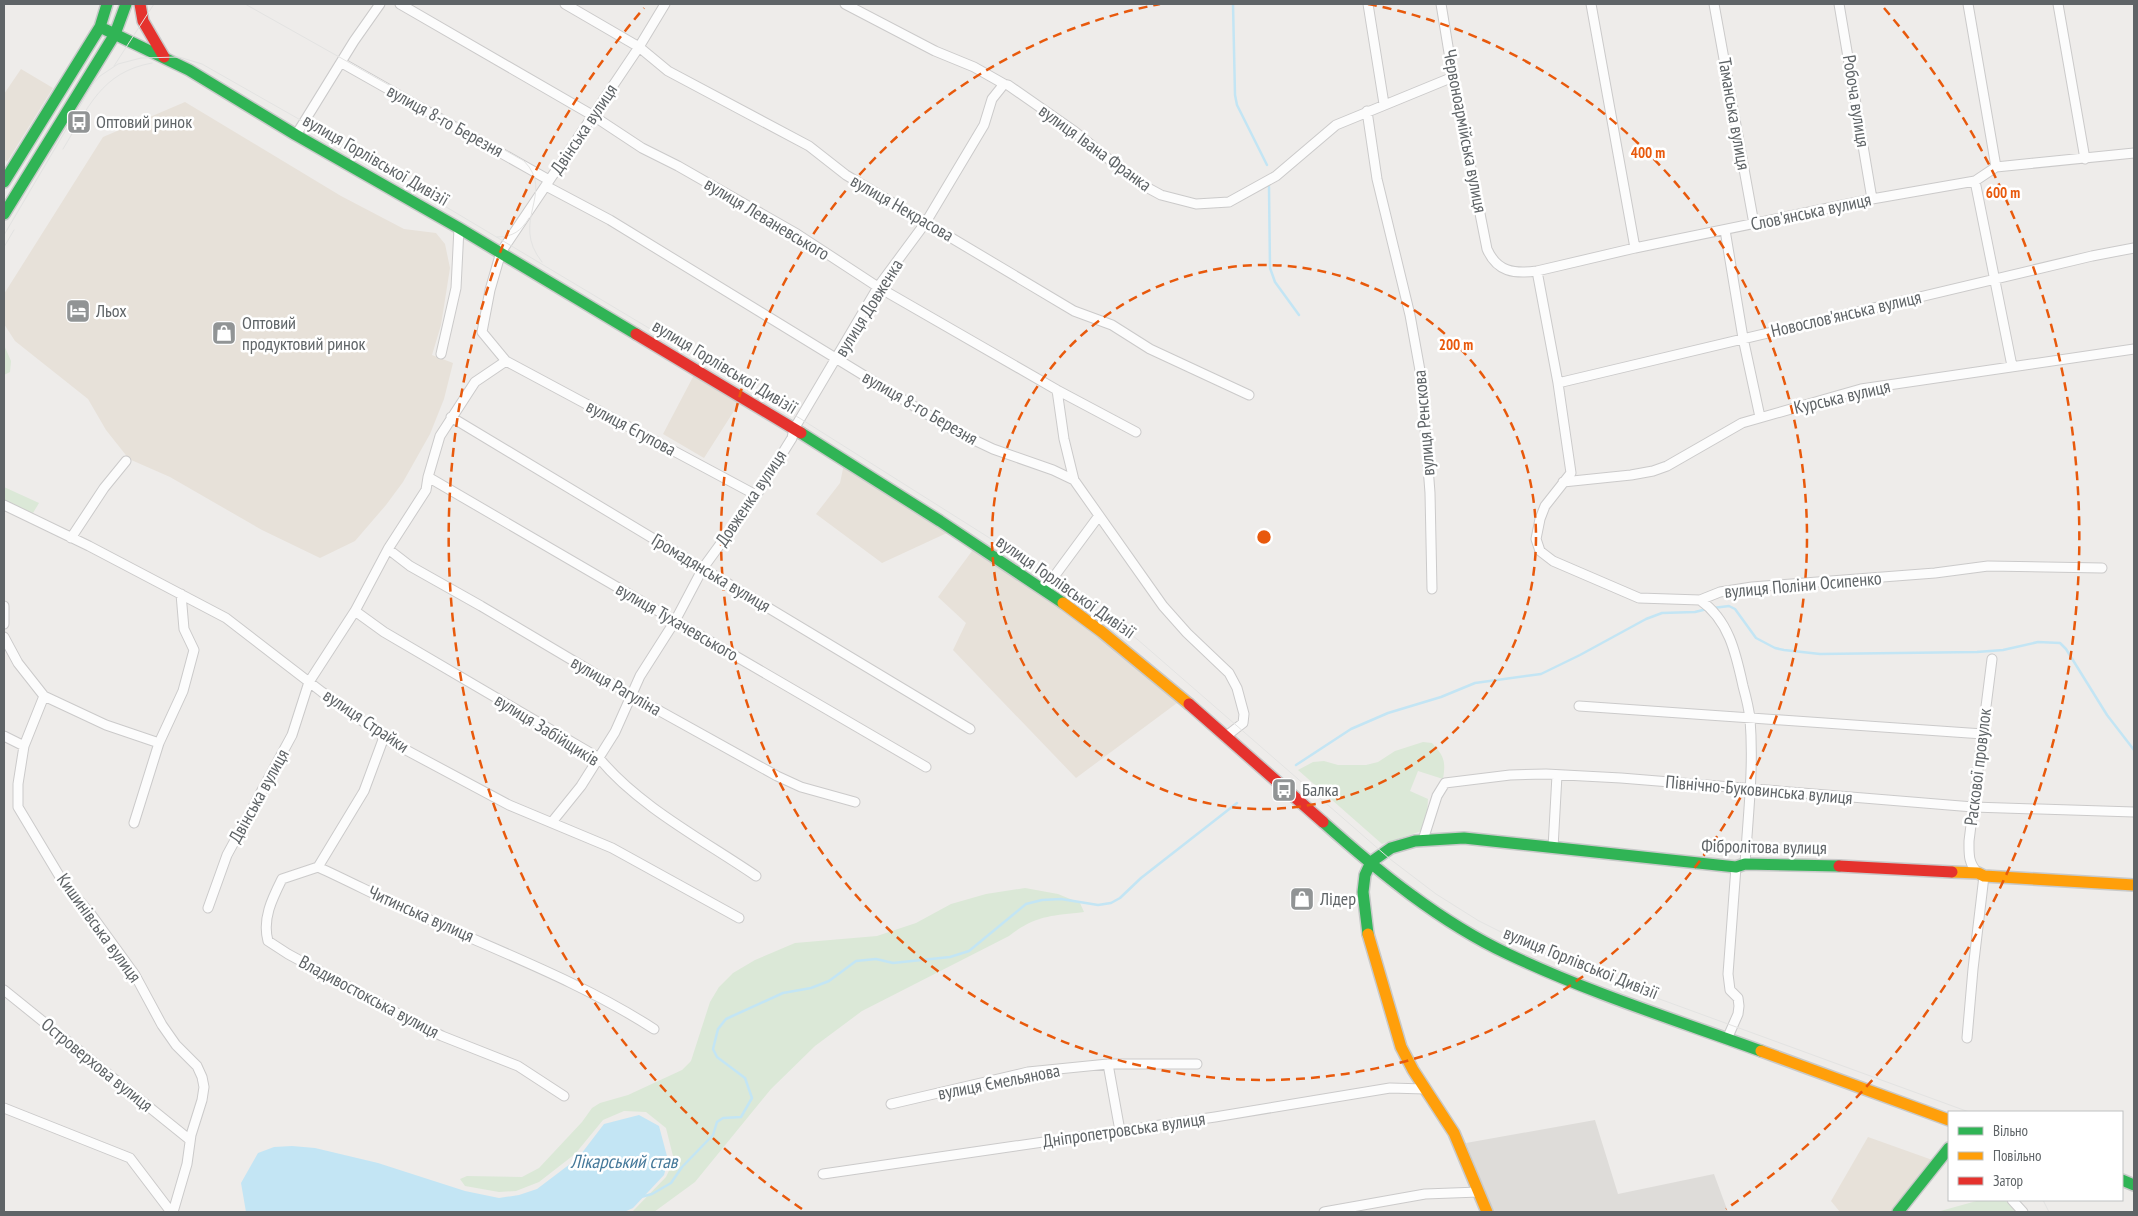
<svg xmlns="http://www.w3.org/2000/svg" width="2138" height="1216" viewBox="0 0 2138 1216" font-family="'PT Sans Narrow',sans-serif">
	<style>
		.commercial { fill: #e7e1d9 }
		.education { fill: #dedcd9 }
		.green { fill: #dbe8d7 }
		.water { fill: #c3e5f4 }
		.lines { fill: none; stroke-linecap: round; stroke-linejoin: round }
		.stream { stroke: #c3e5f4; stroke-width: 2.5 }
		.street-casing { stroke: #cbcaca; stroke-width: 11 }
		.fast-casing { stroke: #c8c9c9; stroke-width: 14 }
		.slow-casing { stroke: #c8c9c9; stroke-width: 14 }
		.jam-casing { stroke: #c8c9c9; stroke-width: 14 }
		.street { stroke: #fcfcfc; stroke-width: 9 }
		.fast { stroke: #30b455; stroke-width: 11 }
		.slow { stroke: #ff9f0a; stroke-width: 11 }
		.jam { stroke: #e5322d; stroke-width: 11 }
		.tram { stroke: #e3e3e2; stroke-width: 1 }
		.ring { fill: none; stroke: #e8590c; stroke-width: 2.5; stroke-dasharray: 9 6 }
		.labels { text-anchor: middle; stroke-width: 5; stroke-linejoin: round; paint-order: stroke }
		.street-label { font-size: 18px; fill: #5f6467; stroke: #fff }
		.poi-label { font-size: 18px; fill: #5f6467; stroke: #fff; text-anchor: start }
		.water-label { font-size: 19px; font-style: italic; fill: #46799a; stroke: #fff }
		.centre { fill: #e8590c; stroke: #fff; stroke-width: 2.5 }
		.ring-label { font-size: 15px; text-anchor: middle; font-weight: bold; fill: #e8590c; stroke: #fff; stroke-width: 5; stroke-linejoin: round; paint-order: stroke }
	</style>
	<rect width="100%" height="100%" fill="#eeecea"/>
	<!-- commercial -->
	<path class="commercial" d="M21,69l32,19 -46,74 -3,-3v-65z
		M185,102l156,94 63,33 32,4 9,11 5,24 -9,57 -9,30 21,8 -9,36 -14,35 -27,48 -17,23 -31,36 -35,17 -58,-28 -92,-53 -41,-18 -23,-29 -18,-31 -73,-58 -11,-17v-30l99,-157z
		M694,375l45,28 -35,55 -41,-24z
		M844,464l105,68 -67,31 -66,-49 24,-31z
		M975,547l116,83 86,73 -101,75 -123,-128 13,-27 -28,-26z
		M1868,1137l70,25 -40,50h-58l-9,-11z"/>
	<!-- education -->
	<path class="education" d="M1595,1120l23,74 96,-20 14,38h-235l-27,-69z"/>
	<!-- green -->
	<path class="green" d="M4,345l7,16 -1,11 -6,3z
		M4,487l35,16 -6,10 -29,-11z
		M1423,742l9,1c12,13 14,18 11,36l-25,-8 -8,20 18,8 -1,17 1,13 -46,15 -84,-74 15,-8 11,-1 14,4h28l12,-3 17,-11z
		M1025,888l33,6 22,9 4,9c-33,4 -48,3 -75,24l-147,75 -47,35 -44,43 -76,93 -41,30h-22l34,-35 8,-17 -8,-32 -20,-16 -22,-1 -21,9 -28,34 -36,28 -23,9 -17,1 -34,-6 -5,-7 7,-3 55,1 17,-9 43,-46 10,-14 8,-5 28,-8 54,-25 9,-9 19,-59 9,-15 14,-14 22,-13 40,-17 82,-7 39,-13 35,-19 35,-10z
		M1980,1200h25l11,12h-79z"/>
	<!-- water -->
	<path class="water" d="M639,1115l20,11 9,34 -4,15 -31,33 -9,4h-378l-5,-29 17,-30 16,-6 18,-1 23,2 63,15 87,28 34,7 20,-3 18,-6 41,-31 26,-34z"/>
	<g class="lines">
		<!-- stream -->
		<path class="stream" d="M1233,4l2,91 2,10 30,60
			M1269,187l1,81 5,14 24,33
			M1713,608l16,-2 6,3 21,29 19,10 9,2 36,4 157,-2 26,-2 35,-8 22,1 6,6 41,66 27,35
			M1296,765l55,-36 37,-16 53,-16 34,-14 66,-9 39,-19 66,-36 16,-6 33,-1 12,-3
			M641,1197l11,-3 19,-11 11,-16 31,-32 4,-13 6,-4 18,-1 11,-19 -7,-20 -28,-21 -4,-8 5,-20 8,-10 57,-26 28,-5 18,-7 27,-20 20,-2 17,4 57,-6 19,-6 57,-47 16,-4 19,-1 37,6 13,-2 9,-5 21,-20 96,-75"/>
		<defs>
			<path id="street" d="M400,4l192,111 50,33 36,18 119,68 81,53 179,103 79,42
				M565,4l74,43 29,24 141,75 37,29 228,136 38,14 38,24 99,46
				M845,4l90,47 39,16 30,17 4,1 66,46 63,51 24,13 35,9 33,-2 47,-26 60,-51 117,-48
				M1368,4l16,100
				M1441,4l12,73 34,172c10,23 27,25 50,22l98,-23 237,-49 103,-18 21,-14 138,-14
				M1591,4l44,244
				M1714,4l40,220
				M1839,4l33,195
				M1968,4l28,163
				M2058,4l27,155
				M342,63l207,117
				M1367,111l10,68 33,136 11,61 9,117 2,96
				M296,135l58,-94 26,-37
				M1975,181l37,185
				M546,186l64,34 343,210 40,19 60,21 21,10 89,126 24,27 42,40 8,15 7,26 -1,9 -18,14
				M1725,230l18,108 17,79
				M1537,271l21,112 13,90 -26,33 -5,13 -4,20 4,12 13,10 86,37 61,2 20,-8 32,-5 183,-14 53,-7 114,2
				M441,354l15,-66 3,-60
				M506,361l250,134
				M1558,383l534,-127 42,-8
				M1057,390l7,49 10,41
				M451,417l519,312
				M428,477l498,290
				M1563,482l68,-7 22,-4 14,-5 75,-43 119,-34 273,-40
				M4,505l85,41 137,72 96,74 71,51 116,62 103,43 127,70
				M71,538l33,-50 22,-27
				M388,549l22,17 71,40 150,89 146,81 24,11 54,15
				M1046,591l7,-13 45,-61
				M1700,600c29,20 36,54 43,86 3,11 6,22 7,33 4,48 -2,97 -5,145
				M4,606v18
				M355,611l29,21 215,126c39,48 106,83 157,118
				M4,637l14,26 26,33 62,29 53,18
				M44,696l-20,50 -6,38v23l45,75 27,31 45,62 27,50 14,20 21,21 5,11 2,10 -2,13 -11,35 -4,29 -14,48
				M1579,706l404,28
				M4,736l20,10
				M384,737l-20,54 -46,76c37,17 73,36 110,52 77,35 155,64 226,110
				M552,822l29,-36 34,-54 25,-56 35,-55 28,-53 56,-77 33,-53 2,-9 84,-142 48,-65 58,-97 8,-26 12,-15
				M134,823l25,-80 24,-52 11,-41 -10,-21 -3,-35
				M1423,840l14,-44 8,-13 65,-8 36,-1 75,4 352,29 161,5
				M1553,848l4,-73
				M318,867l-36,12c-10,20 -20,40 -14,62l20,13 120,65 34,17 76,30 46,30
				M1978,873c-10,-10 -9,-19 -9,-32l23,-182
				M208,908l19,-53 65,-120 17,-53 46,-71 33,-62 38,-59 2,-13 12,-41 35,-54 31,-21 -24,-29 8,-42 11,-38 138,-205 26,-43
				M4,990l186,150
				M1967,1038l6,-69 11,-93
				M1727,1039l11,-25 1,-8 -1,-8 -8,-8 -2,-16 8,-107
				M1108,1064l12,67
				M891,1104l137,-32 80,-8h89
				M4,1108l126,50 41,54
				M823,1174l392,-57 175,-29 35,1
				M2012,1200l11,12
				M1324,1212l101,-18 54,-2"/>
			<path id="fast" d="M100,27l89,43 107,65 163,93 177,106
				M4,182l96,-155 7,-23
				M4,214l111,-180 11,-30
				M801,433l139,88 123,82
				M1323,822c56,50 117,100 185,132 82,39 168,66 253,97
				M1368,934l-5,-42 2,-17 6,-13 20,-14 24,-7 49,-3 272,29 9,-3 94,2
				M2122,1180l12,5
				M1898,1212l51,-64"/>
			<path id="slow" d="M1063,603l39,29 87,72
				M1952,872l26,1 6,3 150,9
				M1368,934l33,113 12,23 41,63 33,79
				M1761,1051l188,69"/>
			<path id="jam" d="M140,4l3,17 21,36
				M636,334l165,99
				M1189,704l134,118
				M1839,866l113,6"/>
		</defs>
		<!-- street casing -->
		<use href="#street" class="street-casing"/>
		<!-- fast casing -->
		<use href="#fast" class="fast-casing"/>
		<!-- slow casing -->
		<use href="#slow" class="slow-casing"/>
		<!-- jam casing -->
		<use href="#jam" class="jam-casing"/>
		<!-- street -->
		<use href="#street" class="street"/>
		<!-- fast -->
		<use href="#fast" class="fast"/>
		<!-- slow -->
		<use href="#slow" class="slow"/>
		<!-- jam -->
		<use href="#jam" class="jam"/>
		<!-- tram -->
		<path class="tram" d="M245,4l279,157c32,32 -15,60 18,101
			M114,66l40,-62
			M63,149c25,-41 38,-77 89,-86
			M4,235l89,-151 7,-8 18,-12 23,-6 38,-1 23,7 102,58 497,297 252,159 84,61 253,220 46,35 43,27 56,28 67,29 367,134
			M497,237c16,0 24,-6 32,-19
			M4,247l10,-17
			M2043,1200l6,12"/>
	</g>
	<!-- distance rings -->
	<g class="ring">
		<circle cx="1264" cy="537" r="272"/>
		<path d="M1368 4A543 543 0 1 1 1160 4"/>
		<path d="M802 1209A815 815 0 0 1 644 8M1884 8A815 815 0 0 1 1726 1209"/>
	</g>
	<!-- icons -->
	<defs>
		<symbol id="bus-square" viewBox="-11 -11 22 22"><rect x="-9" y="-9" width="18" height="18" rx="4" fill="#919495" stroke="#fff"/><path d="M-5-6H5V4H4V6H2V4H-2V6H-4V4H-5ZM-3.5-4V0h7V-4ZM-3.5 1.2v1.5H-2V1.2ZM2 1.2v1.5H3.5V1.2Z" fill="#fff"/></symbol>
		<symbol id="hotel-square" viewBox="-11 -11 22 22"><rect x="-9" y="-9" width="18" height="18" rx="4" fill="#919495" stroke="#fff"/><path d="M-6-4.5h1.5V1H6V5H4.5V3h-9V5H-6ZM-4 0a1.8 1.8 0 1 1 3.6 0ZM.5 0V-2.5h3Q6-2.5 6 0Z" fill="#fff"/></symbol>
		<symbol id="shop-square" viewBox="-11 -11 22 22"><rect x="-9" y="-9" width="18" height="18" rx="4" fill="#919495" stroke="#fff"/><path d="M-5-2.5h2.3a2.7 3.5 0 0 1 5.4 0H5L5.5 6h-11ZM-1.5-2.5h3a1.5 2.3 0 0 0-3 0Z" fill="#fff"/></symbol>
	</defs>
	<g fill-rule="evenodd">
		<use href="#bus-square" x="65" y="108" width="28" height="28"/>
		<use href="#hotel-square" x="64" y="297" width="28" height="28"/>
		<use href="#shop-square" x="210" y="319" width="28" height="28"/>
		<use href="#bus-square" x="1270" y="776" width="28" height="28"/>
		<use href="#shop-square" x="1288" y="885" width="28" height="28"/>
	</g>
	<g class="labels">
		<!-- street labels -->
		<g class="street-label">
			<text transform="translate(1856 101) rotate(81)" y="6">Робоча вулиця</text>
			<text transform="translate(1734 114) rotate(80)" y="6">Таманська вулиця</text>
			<text transform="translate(445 121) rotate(29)" y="6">вулиця 8-го Березня</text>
			<text transform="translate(584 129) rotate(-56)" y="6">Двінська вулиця</text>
			<text transform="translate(1465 131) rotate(79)" y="6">Червоноармійська вулиця</text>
			<text transform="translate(1095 148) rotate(36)" y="6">вулиця Івана Франка</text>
			<text transform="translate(376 160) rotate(30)" y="6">вулиця Горлівської Дивізії</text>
			<text transform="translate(902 208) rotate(30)" y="6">вулиця Некрасова</text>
			<text transform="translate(1811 212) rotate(-12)" y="6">Слов'янська вулиця</text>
			<text transform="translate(767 219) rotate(31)" y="6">вулиця Леваневського</text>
			<text transform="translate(869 308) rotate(-58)" y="6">вулиця Довженка</text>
			<text transform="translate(1846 314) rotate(-13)" y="6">Новослов'янська вулиця</text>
			<text transform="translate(725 367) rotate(31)" y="6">вулиця Горлівської Дивізії</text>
			<text transform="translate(1842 397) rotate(-13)" y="6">Курська вулиця</text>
			<text transform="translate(920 408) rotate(30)" y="6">вулиця 8-го Березня</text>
			<text transform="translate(1424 423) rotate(-95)" y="6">вулиця Ренскова</text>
			<text transform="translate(631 428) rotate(28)" y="6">вулиця Єгупова</text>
			<text transform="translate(751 498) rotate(-56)" y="6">Довженка вулиця</text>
			<text transform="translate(711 573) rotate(31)" y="6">Громадянська вулиця</text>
			<text transform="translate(1803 585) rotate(-5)" y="6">вулиця Поліни Осипенко</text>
			<text transform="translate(1066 587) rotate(35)" y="6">вулиця Горлівської Дивізії</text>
			<text transform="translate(677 622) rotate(30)" y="6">вулиця Тухачевського</text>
			<text transform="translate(616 686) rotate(30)" y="6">вулиця Рагуліна</text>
			<text transform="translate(366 721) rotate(34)" y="6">вулиця Страйки</text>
			<text transform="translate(547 730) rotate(32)" y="6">вулиця Забійщиків</text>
			<text transform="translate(1978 767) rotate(-83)" y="6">Раскової провулок</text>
			<text transform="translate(1759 790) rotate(5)" y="6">Північно-Буковинська вулиця</text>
			<text transform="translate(259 796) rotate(-61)" y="6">Двінська вулиця</text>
			<text transform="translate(1764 847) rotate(1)" y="6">Фібролітова вулиця</text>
			<text transform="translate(421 914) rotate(24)" y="6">Читинська вулиця</text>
			<text transform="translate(99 928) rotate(54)" y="6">Кишинівська вулиця</text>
			<text transform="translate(1581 963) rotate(22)" y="6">вулиця Горлівської Дивізії</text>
			<text transform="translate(369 997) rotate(28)" y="6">Владивостокська вулиця</text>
			<text transform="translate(97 1065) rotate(39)" y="6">Островерхова вулиця</text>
			<text transform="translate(999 1082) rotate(-11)" y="6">вулиця Ємельянова</text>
			<text transform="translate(1124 1130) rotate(-8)" y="6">Дніпропетровська вулиця</text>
		</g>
		<!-- poi labels -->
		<g class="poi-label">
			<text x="96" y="128">Оптовий ринок</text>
			<text x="96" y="317">Льох</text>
			<text x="242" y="329">Оптовий<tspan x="242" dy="21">продуктовий ринок</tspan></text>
			<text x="1302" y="796">Балка</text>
			<text x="1320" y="905">Лідер</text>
		</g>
		<!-- water labels -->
		<g class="water-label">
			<text x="624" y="1168">Лікарський став</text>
		</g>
	</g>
	<circle cx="1264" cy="537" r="8" class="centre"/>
	<g class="ring-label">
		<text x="1648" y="158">400 m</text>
		<text x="2003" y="198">600 m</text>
		<text x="1456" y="350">200 m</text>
	</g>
	<!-- border -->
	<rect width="2138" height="1216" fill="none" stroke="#5f6467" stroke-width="10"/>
	<!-- legend -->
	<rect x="1948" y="1111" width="175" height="90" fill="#ffffff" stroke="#bfc1c2"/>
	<rect x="1958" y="1127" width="25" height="8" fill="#30b455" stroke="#bfc1c2"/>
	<text x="1993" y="1136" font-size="15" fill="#5f6467">Вільно</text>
	<rect x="1958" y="1152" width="25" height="8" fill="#ff9f0a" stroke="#bfc1c2"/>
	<text x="1993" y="1161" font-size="15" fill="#5f6467">Повільно</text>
	<rect x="1958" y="1177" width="25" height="8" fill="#e5322d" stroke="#bfc1c2"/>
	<text x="1993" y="1186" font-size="15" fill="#5f6467">Затор</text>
</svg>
